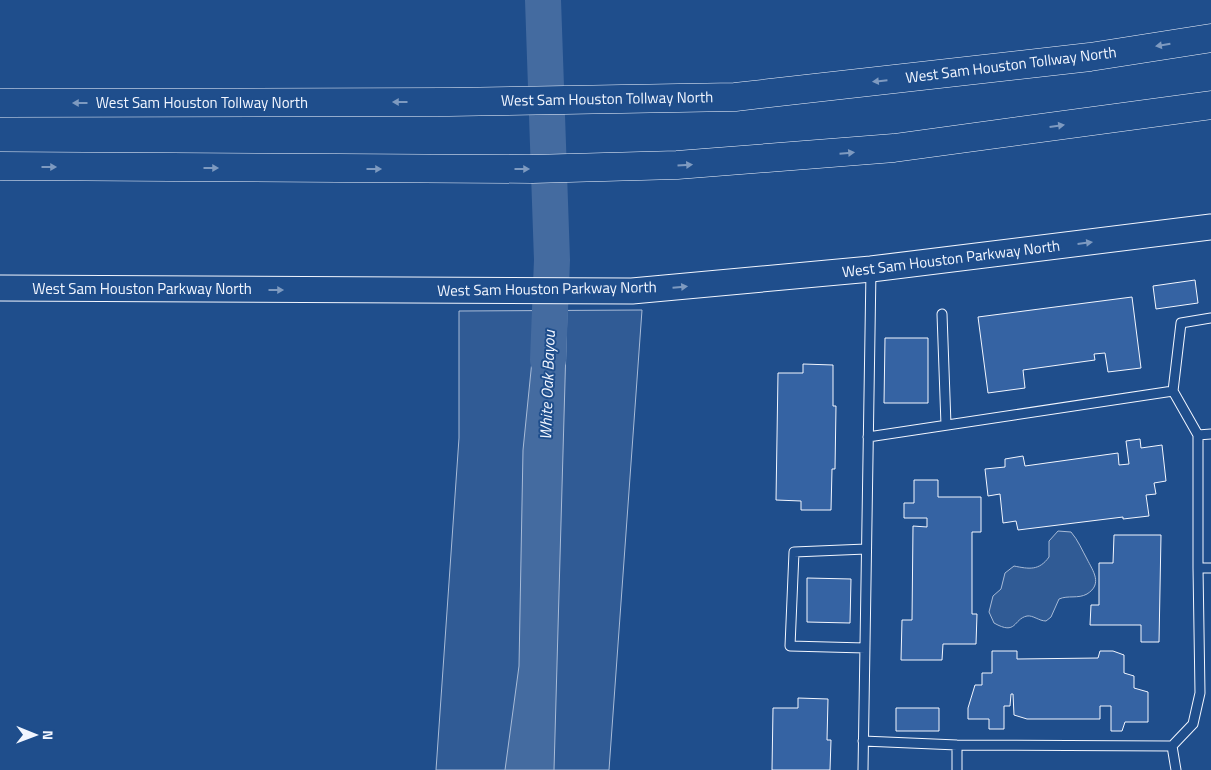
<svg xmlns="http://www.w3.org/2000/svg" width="1211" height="770" viewBox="0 0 1211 770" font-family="'Titillium Web',sans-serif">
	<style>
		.green { fill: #305b95; stroke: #a8bbd7 }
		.water { fill: #446ba0; stroke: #a8bbd7 }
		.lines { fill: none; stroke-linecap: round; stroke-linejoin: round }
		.river { stroke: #446ba0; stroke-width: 36 }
		.building { fill: #3563a3; stroke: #f2f6ff }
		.lane-casing { stroke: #f2f6ff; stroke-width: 11 }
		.secondary-casing { stroke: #f2f6ff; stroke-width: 27 }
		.highway-casing { stroke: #f2f6ff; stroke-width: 29 }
		.lane { stroke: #1f4e8c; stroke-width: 9 }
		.secondary { stroke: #1f4e8c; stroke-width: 25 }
		.highway { stroke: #1f4e8c; stroke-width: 28 }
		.oneway { fill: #7e9ac0 }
		.labels { text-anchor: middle; stroke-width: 4; stroke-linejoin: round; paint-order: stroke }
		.street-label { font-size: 15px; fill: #f2f6ff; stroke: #1f4e8c }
		.water-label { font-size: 16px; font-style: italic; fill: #f2f6ff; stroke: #1f4e8c }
	</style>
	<rect width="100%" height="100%" fill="#1f4e8c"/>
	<!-- green -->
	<path class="green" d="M642,310l-33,460h-173l23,-332v-127z
		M1058,531l13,1c7,8 11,18 16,27 6,12 16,25 0,35 -9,5 -19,1 -28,5l-8,18 -5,4c-7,0 -13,-6 -19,-5 -14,3 -10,20 -33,7l-5,-11 4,-16 8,-7 4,-16 9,-7c15,3 25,5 35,-9v-16z"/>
	<!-- water -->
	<path class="water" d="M537,311h30l-13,459h-49l14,-104 4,-216z"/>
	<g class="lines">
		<!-- river -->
		<path class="river" d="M543,0l9,260 -4,100"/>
	</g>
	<!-- building -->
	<path class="building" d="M1195,280l3,23 -42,6 -3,-23z
		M1132,297l9,71 -33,4 -3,-19 -11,1 1,6 -72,10 2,18 -37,5 -10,-76z
		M885,338h43v65h-44z
		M803,364l30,1v41h3l-1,63h-3l-1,41h-30v-9l-25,-1 2,-127h25z
		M1140,439l1,9 21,-3 4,36 -12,2 2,11 -10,1 3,21 -26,3v-2l-105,13 -2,-9 -13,2 -3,-29 -12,2 -3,-27 20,-2v-8l18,-3 2,10 93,-13 1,12 10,-1 -3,-23z
		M914,480h24v17h43v35h-9v82h5l-1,30h-33l-1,16h-41l1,-40h10l1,-94 14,1v-9h-23v-15h10z
		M1114,535h47l-2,107h-18v-17h-51l1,-20h8v-42h14z
		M807,578l44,1 -1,44 -43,-1z
		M992,651h25v8l81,-1 2,-7h13l11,4v18l10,3v12l14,4v30h-23l-3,9h-11v-25h-11v13h-73l-13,-4 -1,-21h-2l-1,12h-6v23h-15v-10h-21v-11l7,-23h7v-12h10z
		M798,698l30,1 -1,41h4l-1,30h-58l1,-62h25z
		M896,708h43v23h-43z"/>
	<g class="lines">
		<defs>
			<path id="lane" d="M942,314l4,111
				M1173,391l8,-68 30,-5
				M1198,435l13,-1
				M868,437l305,-46 25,44v133h13
				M865,648l-75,-2 4,-94 72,-3
				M863,741l94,4 215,1 21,-22 7,-31 -2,-125
				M1172,746l4,24
				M863,770l8,-500
				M957,770v-25"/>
			<path id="secondary" d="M0,288l632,3 239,-22 340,-42"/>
			<path id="highway" d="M0,103l449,-1 286,-5 355,-40 121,-19
				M0,166l532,3 145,-4 217,-17 317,-43"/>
		</defs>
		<!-- lane casing -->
		<use href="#lane" class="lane-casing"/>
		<!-- secondary casing -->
		<use href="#secondary" class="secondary-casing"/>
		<!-- highway casing -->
		<use href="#highway" class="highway-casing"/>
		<!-- lane -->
		<use href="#lane" class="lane"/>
		<!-- secondary -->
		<use href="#secondary" class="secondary"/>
		<!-- highway -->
		<use href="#highway" class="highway"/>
	</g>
	<!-- one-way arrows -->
	<defs><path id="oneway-solid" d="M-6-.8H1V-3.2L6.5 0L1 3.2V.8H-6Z" transform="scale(1.25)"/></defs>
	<g class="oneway">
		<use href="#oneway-solid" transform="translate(1163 45) rotate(171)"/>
		<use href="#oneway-solid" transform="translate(880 81) rotate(174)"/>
		<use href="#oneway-solid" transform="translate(400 102) rotate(180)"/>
		<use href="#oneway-solid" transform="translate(80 103) rotate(180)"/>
		<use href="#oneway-solid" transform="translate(1057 126) rotate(-8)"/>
		<use href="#oneway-solid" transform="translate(847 153) rotate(-5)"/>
		<use href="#oneway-solid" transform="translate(685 165) rotate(-4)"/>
		<use href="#oneway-solid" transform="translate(49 167)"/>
		<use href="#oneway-solid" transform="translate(211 168)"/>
		<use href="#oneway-solid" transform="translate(374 169)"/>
		<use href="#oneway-solid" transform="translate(522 169)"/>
		<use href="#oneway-solid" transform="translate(1085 243) rotate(-7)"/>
		<use href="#oneway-solid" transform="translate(680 287) rotate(-5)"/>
		<use href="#oneway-solid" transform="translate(276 290)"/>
	</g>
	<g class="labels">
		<!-- street labels -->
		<g class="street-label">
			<text transform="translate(1011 65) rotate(-7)" y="5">West Sam Houston Tollway North</text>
			<text transform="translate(607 99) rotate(-1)" y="5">West Sam Houston Tollway North</text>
			<text x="202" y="108">West Sam Houston Tollway North</text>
			<text transform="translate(951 259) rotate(-7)" y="5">West Sam Houston Parkway North</text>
			<text x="142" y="294">West Sam Houston Parkway North</text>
			<text transform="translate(547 289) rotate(-1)" y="5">West Sam Houston Parkway North</text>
		</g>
		<!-- water labels -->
		<g class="water-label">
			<text transform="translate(547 385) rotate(-88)" y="6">White Oak Bayou</text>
		</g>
	</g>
	<!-- north arrow -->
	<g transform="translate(35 735) rotate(91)" stroke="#1f4e8c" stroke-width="4" paint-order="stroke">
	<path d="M0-4L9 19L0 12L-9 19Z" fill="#f2f6ff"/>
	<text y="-8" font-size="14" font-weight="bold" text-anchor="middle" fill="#f2f6ff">N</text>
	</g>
</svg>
